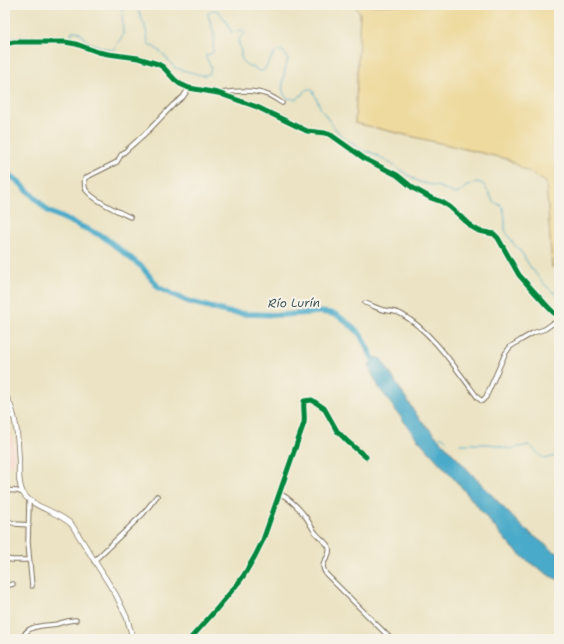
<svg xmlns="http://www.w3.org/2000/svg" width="564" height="644" viewBox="0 0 564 644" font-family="'Shantell Sans',sans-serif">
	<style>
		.built { fill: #f7d1c6 }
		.sand { fill: #eeda9e; stroke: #94825e }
		.water { fill: #49aac9; stroke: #426a74 }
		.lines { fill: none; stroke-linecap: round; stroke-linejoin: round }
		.stream { stroke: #49aac9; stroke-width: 1 }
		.river { stroke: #49aac9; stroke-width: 5.5 }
		.minor-casing { stroke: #796b58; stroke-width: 5.5 }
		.major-casing { stroke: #796b58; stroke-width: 6 }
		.minor { stroke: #fff; stroke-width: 3.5 }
		.major { stroke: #fff; stroke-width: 4.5 }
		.cycleway-casing { stroke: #f7f3e8; stroke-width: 8 }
		.cycleway { stroke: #00873e; stroke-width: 5 }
		.labels { text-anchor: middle; stroke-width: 4; stroke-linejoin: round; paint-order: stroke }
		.water-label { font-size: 12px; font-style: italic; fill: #40575a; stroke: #f7f3e8 }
	</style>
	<rect width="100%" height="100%" fill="#f7f3e8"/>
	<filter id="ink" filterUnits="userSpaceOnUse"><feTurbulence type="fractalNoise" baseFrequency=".025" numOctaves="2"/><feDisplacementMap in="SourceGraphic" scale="8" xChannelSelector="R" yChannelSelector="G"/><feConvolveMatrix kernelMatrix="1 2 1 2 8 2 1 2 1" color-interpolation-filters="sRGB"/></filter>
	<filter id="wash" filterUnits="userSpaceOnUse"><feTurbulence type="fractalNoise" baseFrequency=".012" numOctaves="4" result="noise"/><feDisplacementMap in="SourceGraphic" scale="16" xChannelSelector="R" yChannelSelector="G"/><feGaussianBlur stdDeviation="0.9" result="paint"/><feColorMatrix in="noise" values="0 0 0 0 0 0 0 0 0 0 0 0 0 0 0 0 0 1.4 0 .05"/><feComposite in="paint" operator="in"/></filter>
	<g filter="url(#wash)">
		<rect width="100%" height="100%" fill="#ebe3c3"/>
		<!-- built -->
		<path class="built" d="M10,428l4,18v15l-1,3 -8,1v-35z"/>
		<!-- sand -->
		<path class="sand" d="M354,5h205v255l-7,8 -6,-86 -39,-23 -152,-36 5,-110z"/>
		<!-- water -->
		<path class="water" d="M375,357l6,2 37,58 104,110 33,25 4,1v27l-9,-4 -25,-17 -17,-16 -45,-54 -49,-54 -34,-46 -9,-17 -2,-7z"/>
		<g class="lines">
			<!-- stream -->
			<path class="stream" d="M136,5c3,7 6,14 9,21 2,6 2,14 4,19h2l10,7 14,16 26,7h5l4,-2 1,-7 -5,-8v-3l5,-1 2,-2 1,-18 -6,-20c2,-4 6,-5 10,-3l9,11 4,10 12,-2 2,2v1l-7,7 3,12v5l3,6 5,3 6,2 4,3h3l2,-1 10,-16 3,-3h6l5,8c-2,7 -9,30 -3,37 3,3 8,3 12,3l11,-10h3l2,2 8,18 9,13 9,11 23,18 8,1 12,6 37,24 21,5 15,7 4,-1 6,-6 11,-5 5,1 3,2 10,17 6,3 3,3 2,10v12l8,13 9,10 7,12 13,17 17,15
				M71,38l1,-7c11,-1 9,7 16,11 5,3 17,6 23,8l4,-1 3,-7 2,-2 3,-5 -1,-30
				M8,42l5,-4h56
				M439,438l2,-2 5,4
				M460,444h31l19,5 19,-4 15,14 15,-4"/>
			<!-- river -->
			<path class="river" d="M5,171l14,11 29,29 4,2 52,24 38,30 17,21 28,13 40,11 19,2 37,1 36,-3 10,1 8,2 16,12 7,7 16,31"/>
		</g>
	</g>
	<g filter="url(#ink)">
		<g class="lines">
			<defs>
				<path id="minor" d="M5,44l9,-2h51l11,2 22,8 10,2 30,4 20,6 5,3 12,13 5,4 9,4 29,5 39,14 50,24 18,2 6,2 34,24 32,16 16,13 18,10 11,4 8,5 22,20 7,4 15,3 4,4 21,37 29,32 6,6 5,2
					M220,93c15,-2 33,-4 48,2 5,2 9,5 14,8
					M130,217c-11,-5 -37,-17 -44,-27 -2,-4 -2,-7 -1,-12l32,-16 4,-7 27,-24 25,-26 10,-8 6,-9
					M365,303c6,2 12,5 18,7 5,1 13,1 18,4 31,17 55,55 77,84l4,3 4,-4 19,-43 5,-7 11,-7 12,-7 12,-4 7,-5 7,-2
					M5,418l9,-2
					M5,491c7,-1 12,-1 18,2
					M279,493c10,5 19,14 26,23 4,5 6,11 10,16 3,5 13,11 14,16 3,11 -12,13 -3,26l65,65
					M29,501l-1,42 4,43
					M5,520l11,4 13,1
					M5,559l8,1h16
					M94,561l49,-47 14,-18
					M5,585h4l4,-1
					M23,639c2,-15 23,-13 34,-15 7,-2 12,-4 19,-4
					M190,639l25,-28 24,-29 5,-7 11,-19 8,-16 41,-117c1,-8 -1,-15 0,-22l8,-1 12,8 13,23 11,11 18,15"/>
				<path id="major" d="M5,394c12,20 13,45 14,69 0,10 -1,21 4,30 9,15 36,18 49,32l44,70 11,23 6,21"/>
			</defs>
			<!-- minor casing -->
			<use href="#minor" class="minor-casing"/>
			<!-- major casing -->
			<use href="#major" class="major-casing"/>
			<!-- minor -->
			<use href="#minor" class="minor"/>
			<!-- major -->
			<use href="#major" class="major"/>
			<defs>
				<path id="cycleway" d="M5,44l9,-2h51l11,2 22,8 10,2 30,4 20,6 5,3 12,13 5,4 9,4 29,5 39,14 50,24 18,2 6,2 34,24 32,16 16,13 18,10 11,4 8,5 22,20 7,4 15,3 4,4 21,37 29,32 6,6 5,2
					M190,639l25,-28 24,-29 5,-7 11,-19 8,-16 41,-117c1,-8 -1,-15 0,-22l8,-1 12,8 13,23 11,11 18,15"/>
			</defs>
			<!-- cycleway casing -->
			<use href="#cycleway" class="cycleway-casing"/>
			<!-- cycleway -->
			<use href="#cycleway" class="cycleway"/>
		</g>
	</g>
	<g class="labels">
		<!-- water labels -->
		<g class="water-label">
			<text transform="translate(294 303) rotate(-1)" y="4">Río Lurín</text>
		</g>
	</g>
	<!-- margin -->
	<rect width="564" height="644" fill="none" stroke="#f7f3e8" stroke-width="20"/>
</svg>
